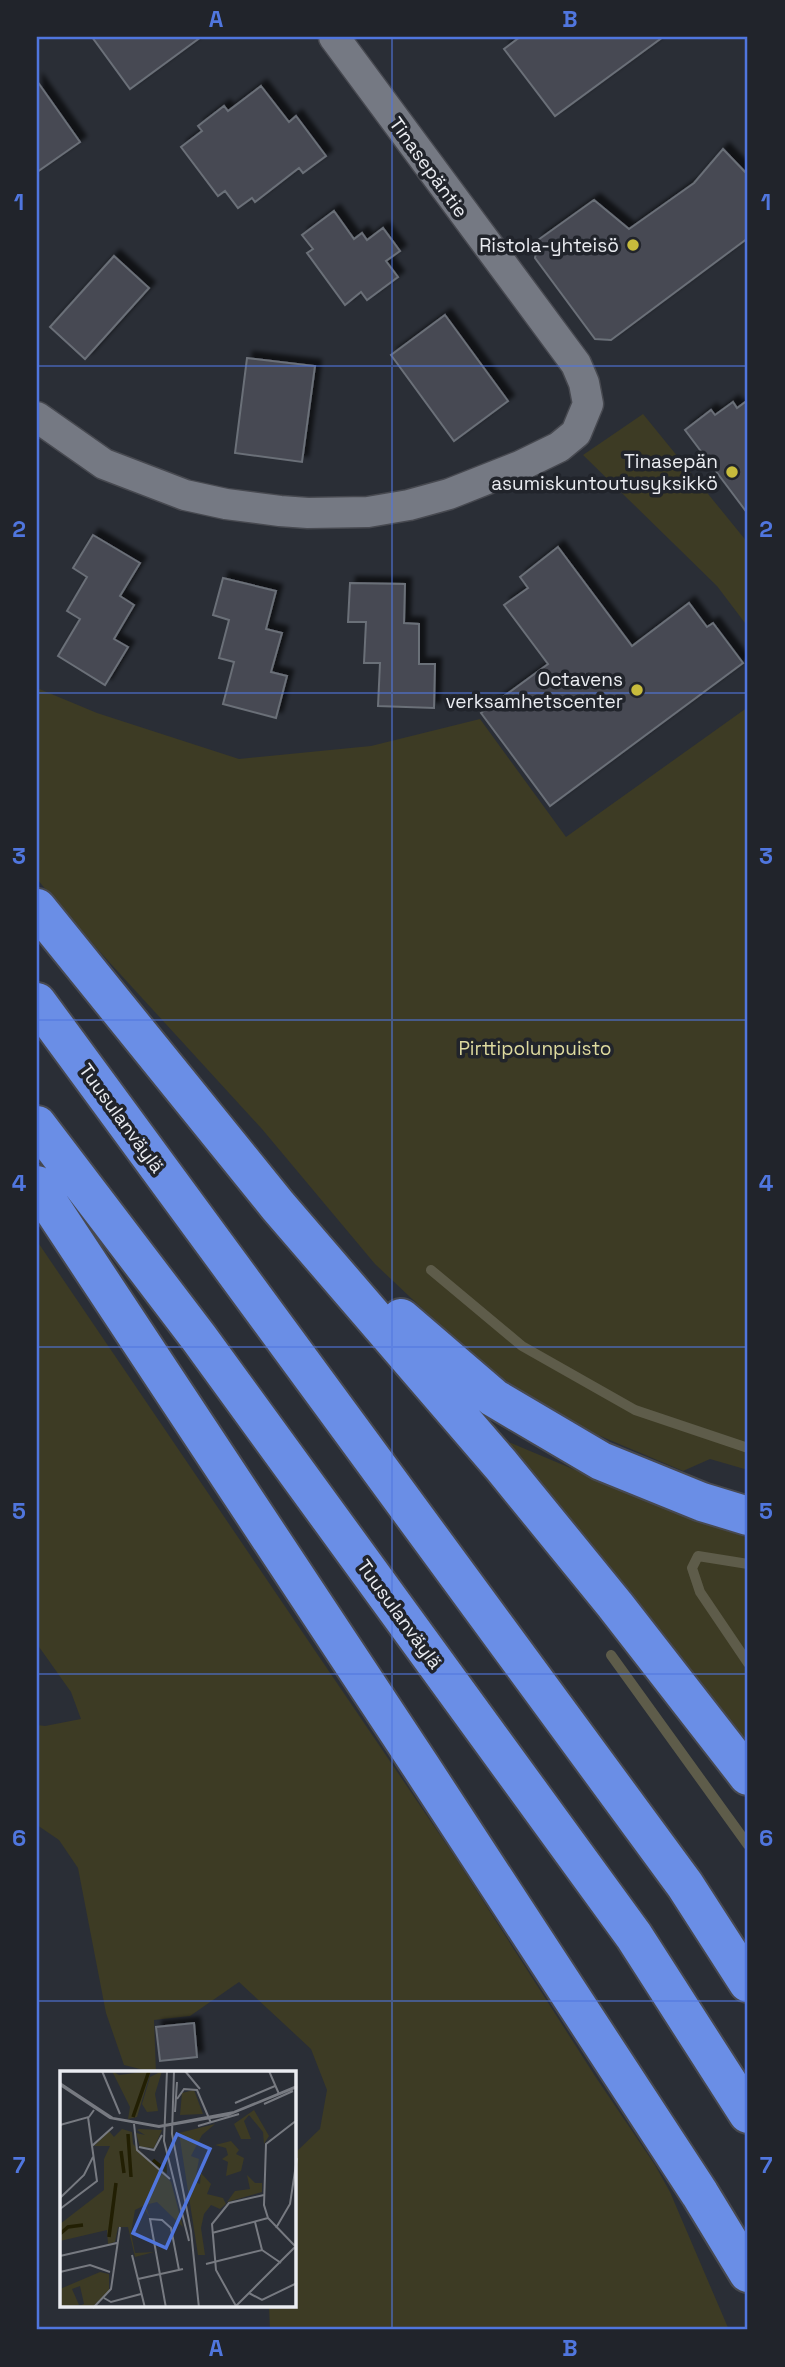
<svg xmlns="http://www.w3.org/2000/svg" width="785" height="2367" viewBox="0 0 785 2367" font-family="'Space Grotesk',sans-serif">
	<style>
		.green { fill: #3d3b24 }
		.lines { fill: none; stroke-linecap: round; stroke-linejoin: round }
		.stream { stroke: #5e5c4a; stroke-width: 10 }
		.building { fill: #474a53; stroke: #6b6f78; stroke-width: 2; filter: url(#shadow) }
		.street-casing { stroke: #474950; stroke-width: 33 }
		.highway-casing { stroke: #474950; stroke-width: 42 }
		.street { stroke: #757983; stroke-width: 30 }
		.highway { stroke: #6a8ee6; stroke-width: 38 }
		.grid { fill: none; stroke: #5076de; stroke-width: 2; stroke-opacity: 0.55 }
		.poi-dot { fill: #c7bb3c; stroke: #21242b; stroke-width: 2.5 }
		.labels { text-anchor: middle; stroke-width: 7; stroke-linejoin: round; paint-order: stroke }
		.street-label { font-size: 19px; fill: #eaecf1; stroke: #21242b }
		.poi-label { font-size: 19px; fill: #eaecf1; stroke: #21242b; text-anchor: end }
		.park-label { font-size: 19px; fill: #deda9f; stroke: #21242b }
		.inset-river { fill: none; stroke: #221f03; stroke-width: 3.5 }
		.inset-road { fill: none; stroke: #777a81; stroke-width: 2 }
		.view { fill: #5076de; fill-opacity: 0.15; stroke: #5076de; stroke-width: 3.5 }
		.inset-edge { fill: none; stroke: #eaecf1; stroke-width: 3.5 }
		.neatline { fill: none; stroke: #5076de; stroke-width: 2.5 }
		.grid-label { font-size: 23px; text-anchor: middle; font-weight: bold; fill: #5076de }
	</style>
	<defs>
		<filter id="shadow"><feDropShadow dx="6" dy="-6" stdDeviation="2" flood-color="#0009"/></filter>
	</defs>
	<rect width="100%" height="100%" fill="#2a2e36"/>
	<!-- green -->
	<path class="green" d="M643,414l105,129v84l-31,-41 -134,-131z
		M37,688l60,25 142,46 132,-13 109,-27 86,118 182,-130v763l-38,-11 -27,12 -97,-41 -33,-18 -73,-49 -105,-99 -113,-135 -184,-201 -41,-49z
		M37,1241l418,616 140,219 60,89 15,27 59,138h-459l-1,-24h25v-152l26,-25 7,-39 -16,-41 -72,-67 -49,34 -36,4 2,53 -32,-8 -18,-52 -28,-145 -19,-28 -22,-15v-100l8,1 36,-7 -10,-27 -34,-48z
		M499,1438l169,71 80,29v221z"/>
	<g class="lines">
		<!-- stream -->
		<path class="stream" d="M431,1270l91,76 113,64 113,38
			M748,1564l-50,-8 -6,12 8,24 48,71
			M611,1655l137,190"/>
	</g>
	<!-- building -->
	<path class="building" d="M92,37h109l-71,52z
		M520,37h143l-108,79 -51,-67z
		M37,81l43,61 -43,30z
		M261,86l28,36 7,-6 30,40 -23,17 -4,-5 -44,34 -3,-4 -14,10 -13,-17 -7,5 -37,-49 21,-16 -4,-5 26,-20 4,5z
		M723,149l25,26v63l-137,102 -16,-1 -60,-81 3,-18 56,-40 35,29 65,-46z
		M334,211l20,28 8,-6 5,7 16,-12 17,23 -14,10 12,16 -31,23 -6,-8 -16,13 -38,-52 6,-4 -11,-14z
		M114,256l35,32 -64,71 -35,-32z
		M445,315l63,86 -54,40 -63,-86z
		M247,358l68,8 -13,96 -67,-9z
		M748,400v114l-63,-84 26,-20 4,5 18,-13 4,6z
		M93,535l47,28 -20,33 14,9 -20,34 14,8 -23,38 -47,-29 22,-37 -13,-8 20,-34 -14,-9z
		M558,547l74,99 57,-43 18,24 6,-4 30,40 -193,143 -69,-93 67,-49 -44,-59 24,-17 -8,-11z
		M223,578l53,13 -10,38 16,4 -11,39 16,4 -11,42 -53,-14 11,-42 -15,-4 10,-38 -16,-5z
		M350,583l55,1 -1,39 15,1v40h16l-1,44 -56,-2 2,-43h-16l2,-41h-18z
		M194,2023l3,34 -37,4 -4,-34z"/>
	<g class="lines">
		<defs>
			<path id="street" d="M37,417l67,47 81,31 41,9 54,7 28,2 60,-1 41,-7 40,-11 71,-28 39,-19 17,-14 12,-29 -4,-21 -8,-19 -242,-327"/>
			<path id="highway" d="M37,908l241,298 223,259 114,140 133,171
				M37,1002l648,883 63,98
				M37,1125l162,213 435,598 114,178
				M37,1185l383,580 280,429 48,79
				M401,1318l93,80 107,63 101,41 46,14"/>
		</defs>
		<!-- street casing -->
		<use href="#street" class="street-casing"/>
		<!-- highway casing -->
		<use href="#highway" class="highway-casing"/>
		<!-- street -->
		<use href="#street" class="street"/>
		<!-- highway -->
		<use href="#highway" class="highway"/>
	</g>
	<!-- grid -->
	<path class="grid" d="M392,37v2293M37,366h711M37,693h711M37,1020h711M37,1347h711M37,1674h711M37,2001h711"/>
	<!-- markers -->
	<g class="poi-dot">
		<circle cx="633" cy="245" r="7"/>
		<circle cx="732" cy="472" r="7"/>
		<circle cx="637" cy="690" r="7"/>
	</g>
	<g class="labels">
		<!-- street labels -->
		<g class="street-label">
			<text transform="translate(429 167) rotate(54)" y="7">Tinasepäntie</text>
			<text transform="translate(122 1118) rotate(54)" y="7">Tuusulanväylä</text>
			<text transform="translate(400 1614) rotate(54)" y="7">Tuusulanväylä</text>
		</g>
		<!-- poi labels -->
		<g class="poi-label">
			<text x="619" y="252">Ristola-yhteisö</text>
			<text x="718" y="468">Tinasepän<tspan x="718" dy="22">asumiskuntoutusyksikkö</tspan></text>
			<text x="623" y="686">Octavens<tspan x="623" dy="22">verksamhetscenter</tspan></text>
		</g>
		<!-- park labels -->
		<g class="park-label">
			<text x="535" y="1055">Pirttipolunpuisto</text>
		</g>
	</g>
	<!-- overview -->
	<g transform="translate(60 2071)">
		<rect width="236" height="236" fill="#2a2e36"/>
		<path d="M52,0l7,4 32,-4 -14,46 -9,2 2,-12zM102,0l-7,23 3,17 -11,1 -5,-8 8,-27zM134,19l9,24 -23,1 2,-22zM194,39l15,26 -5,8 -1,-12 -14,-17 -5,6 7,18h-10l-7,-15zM155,53l-13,11 -11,21 8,3 -4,23 5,2 1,-11 10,11 -4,10 16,4 3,6 -6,5 -9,-4 -7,9 -3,14 4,27h-7l-19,-122zM62,58l10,3 1,12 38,38 12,45 -26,-25 -12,3 5,13 -7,-12 -8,4 -4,23 4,20 19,-1 -19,5 -7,-30h-10l-3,15 -7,2 -1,-14 -47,11v-17l44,-34v-31l6,-13h-16l15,-15 5,6zM77,59l2,-1 23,1 -8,18 -14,-1 -4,-14 9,2zM171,70l8,9 -3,4 8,4 -3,13 -15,5 2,-14 -6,-3 6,-4 -2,-7 -11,-3zM187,104l8,8h7v9l-35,10 8,-11 15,-2zM40,201l9,2v17l-17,16h-15l7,-3 -4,-18 -8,3 7,16 -19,2v-18z" fill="#3d3b24"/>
		<path class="inset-river" d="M73,46l16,-46M68,63l3,43M61,80l3,22M93,89l12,10v-9M0,163l8,-7 15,-2M49,166l7,-54"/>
		<path class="inset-road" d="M42,0l18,43M107,0l-3,70 25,100M114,0l-2,63 19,97 8,77M125,0l15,18M209,0l10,23M0,12l53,35 46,8 75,-14 63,-26M0,14l50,33 49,9 69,-12 69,-28M117,28l7,-10 13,1 14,33M175,32l40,-17M204,33l29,-13M115,41l2,-30M28,46l4,29M74,53l3,26 33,29M0,54l29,-8 5,-7M138,55l41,-12M79,76l15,3 8,-15M0,127l24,-23 9,-18M0,138l37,-28 -5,-35 21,-19M195,151l7,28M216,157l14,-24 7,-46M152,162l56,-15M235,175l-27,-28 -4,-13 2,-61 31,-24M72,184l13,53M0,185l57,-13M146,193l56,-14 19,13M0,201l30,-7 20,7M78,208l45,-10M189,222l13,7 35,-17M44,227l7,4 30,-8M176,235l-20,-36 -4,-46 17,-21 35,-8M176,235l59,-59M33,237l18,-19 9,-62M106,237l-16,-89 12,1 9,8 8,42"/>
		<path class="view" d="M117,63l33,15 -44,99 -33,-15z"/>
		<rect width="236" height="236" class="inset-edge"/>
	</g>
	<!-- border -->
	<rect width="785" height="2367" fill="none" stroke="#21242b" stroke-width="77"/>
	<rect x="38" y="38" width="708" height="2290" class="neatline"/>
	<g class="grid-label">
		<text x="216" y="27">A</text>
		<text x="570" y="27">B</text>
		<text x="19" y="210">1</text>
		<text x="766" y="210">1</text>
		<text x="19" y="537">2</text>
		<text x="766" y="537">2</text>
		<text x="19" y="864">3</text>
		<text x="766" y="864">3</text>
		<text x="19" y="1191">4</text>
		<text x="766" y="1191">4</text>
		<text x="19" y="1519">5</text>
		<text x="766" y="1519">5</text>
		<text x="19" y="1846">6</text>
		<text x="766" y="1846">6</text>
		<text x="19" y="2173">7</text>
		<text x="766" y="2173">7</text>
		<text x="216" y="2356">A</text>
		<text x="570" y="2356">B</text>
	</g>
</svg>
